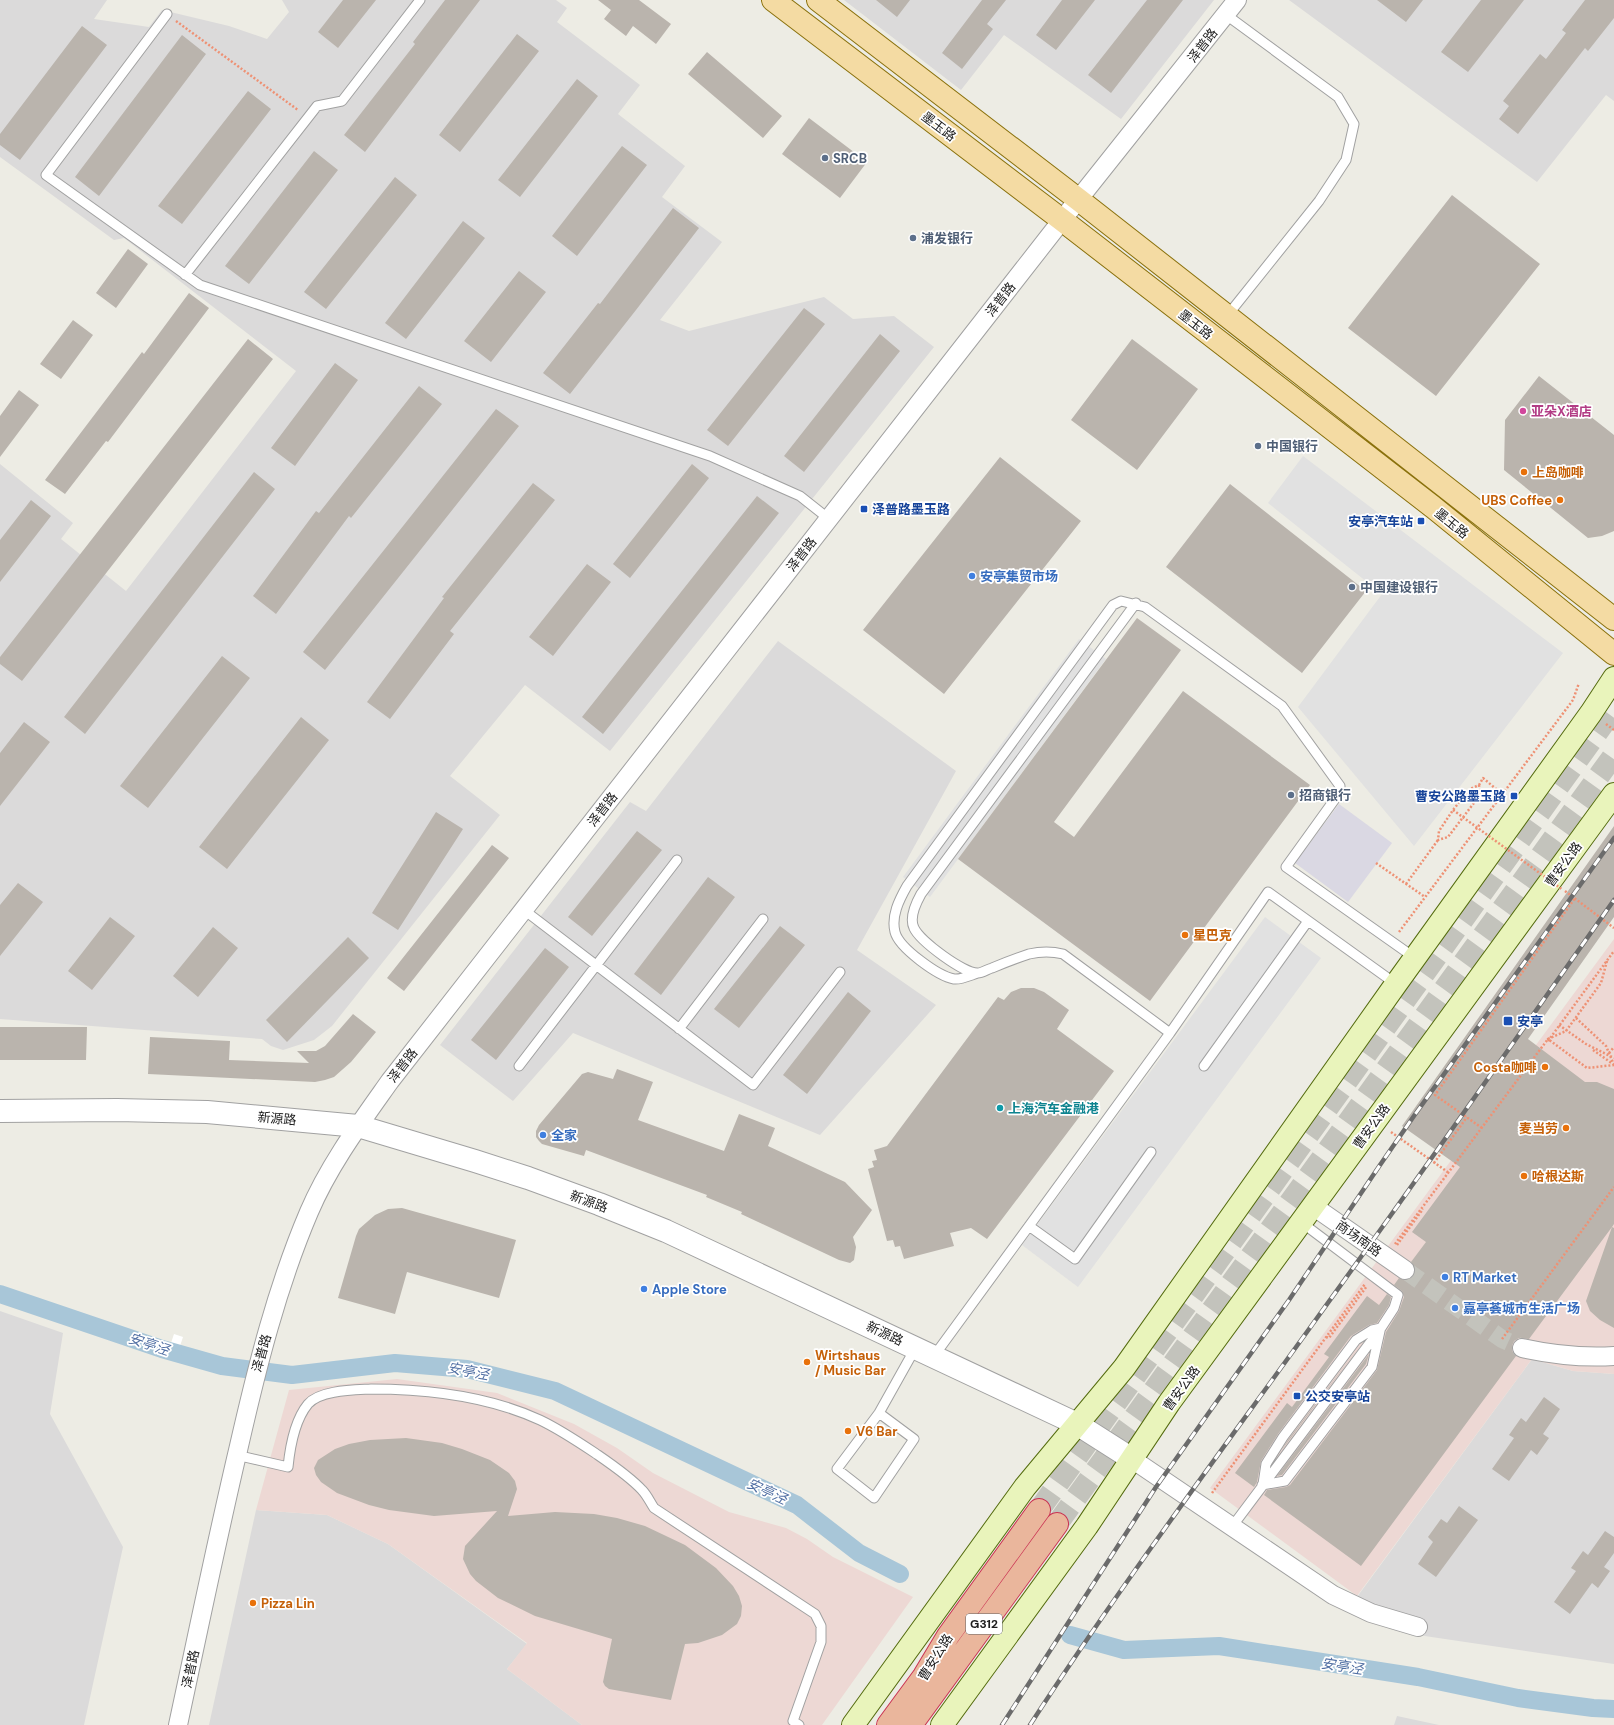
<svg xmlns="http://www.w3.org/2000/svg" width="1614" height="1725" viewBox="0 0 1614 1725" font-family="'DM Sans','Noto Sans SC',sans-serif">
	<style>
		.residential { fill: #dbdada }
		.commercial { fill: #edd8d4 }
		.parking { fill: #e1e1e1 }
		.plaza { fill: #dad8e3 }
		.pier { fill: #fff }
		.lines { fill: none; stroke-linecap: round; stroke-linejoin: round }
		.canal { stroke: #a8c6d8; stroke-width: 18 }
		.building { fill: #bab4ad }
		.minor-tunnel { stroke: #c3c3bc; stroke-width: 18; stroke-dasharray: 18 9; stroke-linecap: butt }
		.trunk-tunnel { stroke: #c3c3bc; stroke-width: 22; stroke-dasharray: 22 11; stroke-linecap: butt }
		.service-casing { stroke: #a1a1a1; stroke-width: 11 }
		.minor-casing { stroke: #a1a1a1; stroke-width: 20 }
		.tertiary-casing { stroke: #a1a1a1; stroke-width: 24 }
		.secondary-casing { stroke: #546b0e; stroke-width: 24 }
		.primary-casing { stroke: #8a710c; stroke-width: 24 }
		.trunk-casing { stroke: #ca3252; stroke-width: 24 }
		.path { stroke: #ee9174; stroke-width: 2.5; stroke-dasharray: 2 2; stroke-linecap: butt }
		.service { stroke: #fff; stroke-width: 9 }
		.minor { stroke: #fff; stroke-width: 18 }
		.tertiary { stroke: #fff; stroke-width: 22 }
		.secondary { stroke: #e9f4bb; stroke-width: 22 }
		.primary { stroke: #f4dba3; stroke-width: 22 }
		.trunk { stroke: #eab69c; stroke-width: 22 }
		.rail-casing { stroke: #6b6b6b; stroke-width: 4.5 }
		.rail { stroke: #fff; stroke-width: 3; stroke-dasharray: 9; stroke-linecap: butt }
		.path-bridge { stroke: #ee9174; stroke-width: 2.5; stroke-dasharray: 2 2; stroke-linecap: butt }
		.service-dot { fill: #5c6f8a; stroke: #fff; stroke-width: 1.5 }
		.hotel-dot { fill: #d1479c; stroke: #fff; stroke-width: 1.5 }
		.food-dot { fill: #e8710a; stroke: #fff; stroke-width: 1.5 }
		.transit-dot { fill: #1a4fb4; stroke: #fff; stroke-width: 1.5 }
		.shop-dot { fill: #3f7fe0; stroke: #fff; stroke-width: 1.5 }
		.culture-dot { fill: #0f9aa8; stroke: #fff; stroke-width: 1.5 }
		.labels { text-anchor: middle; stroke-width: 3.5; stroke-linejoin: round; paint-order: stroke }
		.shield { fill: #fff; stroke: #616161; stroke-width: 1 }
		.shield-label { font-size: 12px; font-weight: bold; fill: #1d1d1d }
		.street-label { font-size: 13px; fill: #1d1d1d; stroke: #fff }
		.service-label { font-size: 13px; font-weight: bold; fill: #4e5e75; stroke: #fff; text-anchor: start }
		.hotel-label { font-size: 13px; font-weight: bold; fill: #b23c85; stroke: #fff; text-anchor: start }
		.food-label { font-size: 13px; font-weight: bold; fill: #c56008; stroke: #fff; text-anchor: start }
		.transit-label { font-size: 13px; font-weight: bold; fill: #164399; stroke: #fff; text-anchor: start }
		.shop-label { font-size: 13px; font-weight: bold; fill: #366cbe; stroke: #fff; text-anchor: start }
		.culture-label { font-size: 13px; font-weight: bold; fill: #0d838f; stroke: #fff; text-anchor: start }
		.water-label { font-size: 14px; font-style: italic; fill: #5270a4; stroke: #fff }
	</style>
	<rect width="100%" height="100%" fill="#edece4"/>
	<!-- residential -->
	<path class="residential" d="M0,0h107l-13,19 55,8 13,-17 67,16 38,13 22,-27 -7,-12h274l11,8 -10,14 83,63 -22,29 67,52 -23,31 60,45 -62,78 29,11 135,-34 29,22 41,-3 40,31 -324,404 -85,-66 -75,91 50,39 -168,211 -18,14 -31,10 -12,-4 -9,-7 -262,-20v-555l73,59 -12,16 65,52 170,-220 -172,-133 -10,2 -114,-83z
		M844,0h370l-93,119 -117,-84 -43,55z
		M1289,0h325v101l-8,-6 -69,87z
		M778,641l178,130 -99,179 79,55 -116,130 -247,-102 -60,68 -73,-56 190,-243 16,9z
		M0,1311l63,22 -13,81 73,133 -39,178h-84z
		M1532,1359l41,12 41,3v290l-196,-29 -61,-38z
		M256,1510l71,5 61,29 139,100 -20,25 75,56h-373z
		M1397,1716l42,9h-45z"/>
	<!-- commercial -->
	<path class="commercial" d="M1614,939v435l-41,-3 -41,-12 -175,237 -147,-108z
		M397,1379l100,14 77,31 43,24 36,25 76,39 57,16 21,11 26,18 80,40 -91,128h-240l-75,-56 20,-26 -139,-99 -61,-29 -71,-5 33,-120z"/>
	<!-- parking -->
	<path class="parking" d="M1303,456l260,197 -149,193 -116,-139 84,-113 -114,-91z
		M1079,639l27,20 -176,238 -27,-20z
		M1265,917l56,41 -243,329 -56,-42z"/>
	<!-- plaza -->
	<path class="plaza" d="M1339,804l53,39 -44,59 -53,-39z"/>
	<!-- pier -->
	<path class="pier" d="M174,1334l9,3 -8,24 -9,-3z"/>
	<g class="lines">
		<!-- canal -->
		<path class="canal" d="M0,1294l162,55 60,17 70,9 103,-12 72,6 88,22 242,114 62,48 41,21
			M1070,1635l54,15 95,-4 199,31 100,21 75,10 21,1"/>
	</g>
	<!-- building -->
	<path class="building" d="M343,0h33l-38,48 -20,-16z
		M445,0h35l-115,152 -21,-17 71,-91 -2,-2z
		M598,0h41l32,24 -15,20 -23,-18 -7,10 -22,-17 7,-9z
		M876,0h34l-13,17z
		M982,0h24l-19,24 6,5 -31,40 -20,-16z
		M1062,0h33l-39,50 -20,-15z
		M1147,0h36l-72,93 -23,-18z
		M1377,0h46l-17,22z
		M1481,0h43l-56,72 -27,-20z
		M1585,0h29v18l-26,33 -3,-3 -67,86 -19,-15 10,-13 -6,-5 37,-47 6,5 20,-26 -4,-3z
		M82,26l25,19 -87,115 -20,-15v-11z
		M517,34l22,17 -79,101 -21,-17z
		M182,35l24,19 -107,142 -24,-19z
		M707,52l75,64 -19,22 -75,-64z
		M577,79l21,17 -78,101 -22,-17z
		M248,91l23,18 -89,115 -24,-18z
		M809,118l58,44 -27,36 -58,-44z
		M622,146l25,19 -70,91 -25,-20z
		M314,151l24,19 -89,114 -24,-18z
		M395,177l22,18 -91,114 -22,-17z
		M1452,195l88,69 -104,132 -88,-68z
		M673,208l26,20 -63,82 -66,84 -27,-21 55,-70 2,1z
		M463,221l22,17 -79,101 -21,-16z
		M128,249l20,15 -32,44 -20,-15z
		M519,271l27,21 -55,70 -27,-21z
		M189,293l20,15 -101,134 -2,-1 -41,53 -20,-14 97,-128 2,2z
		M804,308l21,16 -97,122 -21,-16z
		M73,320l20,15 -32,44 -21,-15z
		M880,334l20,17 -96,121 -20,-16z
		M248,339l25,20 -251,322 -22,-17v-7z
		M1132,339l66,50 -61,81 -66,-50z
		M335,363l23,17 -63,86 -24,-18z
		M1539,376l75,59v96l-12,5 -14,2 -84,-68 1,-50z
		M419,386l23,18 -91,114 -2,-2 -73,98 -23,-18 63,-85 3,2z
		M19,390l20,15 -39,52v-41z
		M496,409l23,17 -194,244 -22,-18z
		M1000,457l81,64 -137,173 -81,-64z
		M692,464l17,14 -79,100 -17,-14z
		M254,472l21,17 -190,245 -21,-17z
		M533,483l22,17 -105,131 4,3 -64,85 -23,-17 77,-104 -2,-1z
		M1230,484l136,107 -64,82 -136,-106z
		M757,496l22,17 -176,221 -21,-17z
		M31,500l20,16 -51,66v-42z
		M587,564l24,18 -58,74 -24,-19z
		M1137,618l44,32 -127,172 20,15 109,-146 127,94 -160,216 -192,-142z
		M222,656l28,22 -102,130 -28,-22z
		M301,717l28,23 -102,129 -28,-22z
		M24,722l26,20 -50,64v-53z
		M436,812l27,17 -65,101 -26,-17z
		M1614,826v91l-86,122 57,43h12l17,7v135l-2,3 2,1v100l-14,-8 -10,-9 -4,-10 26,-74 -83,112 -10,-1 -5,3 -2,5v5l4,5 -155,210 -97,-71 3,-5 19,-3 4,-2 87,-115 9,-38 13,-21 5,-14 -2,-6 -8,-6 5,-7 6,2 8,-4 2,-6 -4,-8 15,-20 -14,-10 48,-65 -58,-41z
		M637,831l25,19 -70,86 -24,-19z
		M492,845l17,13 -105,133 -17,-13z
		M708,877l27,20 -74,98 -27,-21z
		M18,883l25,19 -43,54v-51z
		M110,917l25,19 -43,54 -24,-19z
		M780,926l25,19 -66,83 -25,-19z
		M213,927l25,21 -40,49 -25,-21z
		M348,937l21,21 -82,84 -21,-22z
		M545,948l24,19 -73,93 -25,-20z
		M1021,988h13l10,4 25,18 -12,19 57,42 -127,168 -16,-11 -21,5 4,13 -50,13 -4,-13 -5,1 -2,-7 -6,1 -19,-72 6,-2 -2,-6 5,-1 -3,-10 13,-4 111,-149 6,3 7,-8z
		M848,992l23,19 -64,83 -24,-19z
		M353,1014l23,18 -25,30 -17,15 -9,3 -10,2 -167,-8 2,-37 80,4 -1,19 80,3 -12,-12h19l9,-5z
		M0,1027h87l-1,33h-86z
		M617,1069l36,13 -15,38 86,31 15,-37 36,14 -7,18 77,36 27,28 -19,27 3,10 -2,13 -4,3 -11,-3 -98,-46 1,-2 -36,-15 1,-2 -121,-45 -2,6 -42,-12 -3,-3 -3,-4v-6l3,-6 43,-51 6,-2 25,7z
		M402,1208l114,32 -17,58 -92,-26 -12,42 -57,-16 18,-62 3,-7 16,-14 13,-6z
		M1387,1294l4,3 -2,8 -12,18 -8,2 -18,11 -73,98 -17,27 -4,21 -3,5 -19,-14 52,-70 5,4 37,-50 -5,-3 43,-58 12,9z
		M1362,1343l-81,108 7,-11z
		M1369,1354l-3,10 -84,111 -5,1z
		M1544,1397l16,12 -17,25 6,4 -12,17 -6,-5 -22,31 -17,-12 22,-31 -5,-3 12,-17 5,4z
		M406,1438l36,5 20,6 28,11 19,13 6,8 2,8 -9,27 47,-4 39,2 23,4 28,8 40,19 31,23 17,18 6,10 3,10 -1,10 -4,8 -15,11 -24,8 -13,1 -14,56 -62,-11 -4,-3 -2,-4 9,-43 -77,-23 -37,-18 -22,-17 -6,-7 -7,-15 2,-13 32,-35 -63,5 -45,-6 -20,-5 -32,-12 -16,-11 -5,-7 -2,-7 4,-8 17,-11 14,-5 21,-4z
		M1459,1506l19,14 -42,57 -18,-13 15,-22 -5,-5 13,-18 6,4z
		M1605,1531l9,6v16l-10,14 6,4 -12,17 -6,-5 -22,31 -16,-12 22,-31 -5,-3 12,-17 5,4z"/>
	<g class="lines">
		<!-- minor-tunnel -->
		<path class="minor-tunnel" d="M1405,1270l97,69 20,9"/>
		<!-- trunk-tunnel -->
		<path class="trunk-tunnel" d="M1039,1510l575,-801
			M1057,1524l557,-769"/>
		<defs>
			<path id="service" d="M167,14l-121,161 154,110 510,171 90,40 29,23
				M1225,14l113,83 16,27 -8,36 -27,41 -92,115
				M185,275l132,-169 25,-5 78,-101
				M1136,603l-215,291c-5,9 -12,24 -7,34 6,13 50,46 64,45 4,0 10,-4 14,-5 12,-5 25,-10 37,-14 13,-3 22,-3 34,0l107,79 98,-141 128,92
				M524,910l229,175 87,-113
				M978,973c-7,2 -17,7 -24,6 -16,-3 -55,-31 -59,-47 -4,-16 4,-32 12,-46l206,-281 8,-4 24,6 137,99 58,80v6l-54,75 129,91
				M679,1029l84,-110
				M519,1066l158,-206
				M1204,1066l104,-145
				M1029,1226l46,33 76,-107
				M934,1356l236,-323
				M879,1413l35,26 -40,59 -37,-29 42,-56 37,-66
				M236,1455l52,12c2,-20 6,-46 20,-63 12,-14 46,-14 63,-15 57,0 117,7 169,31 19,9 37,21 55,33 16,11 34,23 47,37 5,5 8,12 12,18l161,106 6,12v16l-28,79 6,4
				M1263,1484l3,-20 17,-27 73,-97 16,-10 9,-2
				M1262,1485l23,-4 87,-114 8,-36
				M1231,1528l150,-200 13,-20 4,-13 -97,-73"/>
			<path id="minor" d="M1313,1206l92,64
				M1522,1348c32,7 60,10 92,8
				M1132,1459l201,136 38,18 47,14
				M178,1725c20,-93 39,-186 61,-279 18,-79 38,-159 70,-234 20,-47 52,-90 81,-131l672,-861 175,-220"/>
			<path id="tertiary" d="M0,1111l117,-1 90,2 151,14 117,35 53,17 71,26 67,27 411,193 55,35"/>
			<path id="secondary" d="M853,1725l172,-238 99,-119 272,-384 195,-271 23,-35
				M942,1725l145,-199 82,-123 445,-609"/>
			<path id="primary" d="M773,0l289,220 371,287 181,147
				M818,0l261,200 535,419"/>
			<path id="trunk" d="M888,1725l36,-49 24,-40 91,-126
				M911,1725l146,-201"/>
		</defs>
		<!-- service casing -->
		<use href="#service" class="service-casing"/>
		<!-- minor casing -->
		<use href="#minor" class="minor-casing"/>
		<!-- tertiary casing -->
		<use href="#tertiary" class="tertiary-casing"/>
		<!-- secondary casing -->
		<use href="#secondary" class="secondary-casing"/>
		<!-- primary casing -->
		<use href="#primary" class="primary-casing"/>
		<!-- trunk casing -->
		<use href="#trunk" class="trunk-casing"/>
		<!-- path -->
		<path class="path" d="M176,21l122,89
			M1606,724l8,6
			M1479,785l1,10 -32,42 -10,3 1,-9 14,-21 17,-21z
			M1479,785l4,-7 19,16
			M1376,863l49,34
			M1406,884l32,-44
			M1565,891l49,37
			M1399,932l174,-232 6,-17
			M1607,961l-6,22 -35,48 -18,8 39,29 27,-3
			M1576,1018l30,28 8,19
			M1559,1025l27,19 28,14
			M1548,1041l66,-90
			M1593,1050l20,14
			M1609,1053l5,-6
			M1482,1128l-47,-33 140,-197
			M1391,1132l58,41
			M1434,1163l33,-46
			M1395,1244l153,-205
			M1397,1245l26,-36
			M1326,1337l3,1 38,-52
			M1502,1339l112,-152
			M1212,1493l153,-209"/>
		<!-- service -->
		<use href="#service" class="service"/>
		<!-- minor -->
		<use href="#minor" class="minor"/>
		<!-- tertiary -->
		<use href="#tertiary" class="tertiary"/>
		<!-- secondary -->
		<use href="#secondary" class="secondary"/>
		<!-- primary -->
		<use href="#primary" class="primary"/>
		<!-- trunk -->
		<use href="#trunk" class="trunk"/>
		<defs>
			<path id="rail" d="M1002,1725l154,-238 133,-187 91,-135 36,-52 198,-275
				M1030,1725c90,-139 190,-272 287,-407 100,-138 198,-278 297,-418"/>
		</defs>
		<!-- rail casing -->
		<use href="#rail" class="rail-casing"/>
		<!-- rail -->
		<use href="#rail" class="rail"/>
		<!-- path-bridge -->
		<path class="path-bridge" d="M1453,810l110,80"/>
	</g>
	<!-- markers -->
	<g class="service-dot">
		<circle cx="825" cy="158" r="4"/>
		<circle cx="913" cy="238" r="4"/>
		<circle cx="1258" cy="446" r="4"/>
		<circle cx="1352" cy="587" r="4"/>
		<circle cx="1291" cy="795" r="4"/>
	</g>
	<circle class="hotel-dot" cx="1523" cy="411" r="4"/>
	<g class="food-dot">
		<circle cx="1524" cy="472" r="4"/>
		<circle cx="1560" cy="500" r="4"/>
		<circle cx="1185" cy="935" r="4"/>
		<circle cx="1545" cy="1067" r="4"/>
		<circle cx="1566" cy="1128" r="4"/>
		<circle cx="1524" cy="1176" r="4"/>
		<circle cx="807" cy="1362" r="4"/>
		<circle cx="848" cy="1431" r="4"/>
		<circle cx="253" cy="1603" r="4"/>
	</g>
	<g class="transit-dot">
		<rect x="860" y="505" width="8" height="8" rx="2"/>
		<rect x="1417" y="517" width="8" height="8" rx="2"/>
		<rect x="1510" y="792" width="8" height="8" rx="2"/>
		<rect x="1503" y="1016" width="10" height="10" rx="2"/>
		<rect x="1293" y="1392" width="8" height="8" rx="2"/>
	</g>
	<g class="shop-dot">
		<circle cx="972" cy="576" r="4"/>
		<circle cx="543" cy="1135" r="4"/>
		<circle cx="1445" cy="1277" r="4"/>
		<circle cx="644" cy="1289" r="4"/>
		<circle cx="1455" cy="1308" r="4"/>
	</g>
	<circle class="culture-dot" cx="1000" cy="1108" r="4"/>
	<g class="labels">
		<!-- shield labels -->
		<rect class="shield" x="966" y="1614" width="36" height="20" rx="3"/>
		<g class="shield-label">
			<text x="984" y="1628">G312</text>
		</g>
		<!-- street labels -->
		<g class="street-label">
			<text transform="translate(1202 45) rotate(-52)" y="5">泽普路</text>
			<text transform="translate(939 126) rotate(37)" y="5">墨玉路</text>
			<text transform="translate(1000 299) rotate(-52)" y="5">泽普路</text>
			<text transform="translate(1196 324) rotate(38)" y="5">墨玉路</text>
			<text transform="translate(1452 523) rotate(39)" y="5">墨玉路</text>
			<text transform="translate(801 554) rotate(-52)" y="5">泽普路</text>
			<text transform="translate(602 809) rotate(-52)" y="5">泽普路</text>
			<text transform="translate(1563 864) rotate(-54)" y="5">曹安公路</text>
			<text transform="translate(402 1065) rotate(-52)" y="5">泽普路</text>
			<text transform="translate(277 1118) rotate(5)" y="5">新源路</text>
			<text transform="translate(1371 1126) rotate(-54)" y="5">曹安公路</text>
			<text transform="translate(589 1201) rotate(20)" y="5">新源路</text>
			<text transform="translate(1359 1238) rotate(35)" y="5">商场南路</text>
			<text transform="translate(885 1333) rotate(25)" y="5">新源路</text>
			<text transform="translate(261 1353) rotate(-74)" y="5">泽普路</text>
			<text transform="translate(1181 1388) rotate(-54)" y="5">曹安公路</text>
			<text transform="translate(935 1657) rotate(-58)" y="5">曹安公路</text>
			<text transform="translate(190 1669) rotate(-78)" y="5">泽普路</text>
		</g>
		<!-- service labels -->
		<g class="service-label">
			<text x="833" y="163">SRCB</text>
			<text x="921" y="243">浦发银行</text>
			<text x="1266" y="451">中国银行</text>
			<text x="1360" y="592">中国建设银行</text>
			<text x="1299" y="800">招商银行</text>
		</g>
		<!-- hotel labels -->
		<g class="hotel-label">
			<text x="1531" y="416">亚朵X酒店</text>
		</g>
		<!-- food labels -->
		<g class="food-label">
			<text x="1532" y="477">上岛咖啡</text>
			<text x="1552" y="505" text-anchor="end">UBS Coffee</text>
			<text x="1193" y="940">星巴克</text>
			<text x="1537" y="1072" text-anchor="end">Costa咖啡</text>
			<text x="1558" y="1133" text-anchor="end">麦当劳</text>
			<text x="1532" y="1181">哈根达斯</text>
			<text x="815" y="1360">Wirtshaus<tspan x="815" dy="15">/ Music Bar</tspan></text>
			<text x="856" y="1436">V6 Bar</text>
			<text x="261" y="1608">Pizza Lin</text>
		</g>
		<!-- transit labels -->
		<g class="transit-label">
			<text x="872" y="514">泽普路墨玉路</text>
			<text x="1413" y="526" text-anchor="end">安亭汽车站</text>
			<text x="1506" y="801" text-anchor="end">曹安公路墨玉路</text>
			<text x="1517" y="1026">安亭</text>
			<text x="1305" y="1401">公交安亭站</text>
		</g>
		<!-- shop labels -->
		<g class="shop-label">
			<text x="980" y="581">安亭集贸市场</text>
			<text x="551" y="1140">全家</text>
			<text x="1453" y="1282">RT Market</text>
			<text x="652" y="1294">Apple Store</text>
			<text x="1463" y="1313">嘉亭荟城市生活广场</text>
		</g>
		<!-- culture labels -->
		<g class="culture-label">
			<text x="1008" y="1113">上海汽车金融港</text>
		</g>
		<!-- water labels -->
		<g class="water-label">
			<text transform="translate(149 1344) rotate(18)" y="5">安亭泾</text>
			<text transform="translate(468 1371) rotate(10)" y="5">安亭泾</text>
			<text transform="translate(767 1491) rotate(25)" y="5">安亭泾</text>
			<text transform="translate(1342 1666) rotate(9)" y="5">安亭泾</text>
		</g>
	</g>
</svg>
